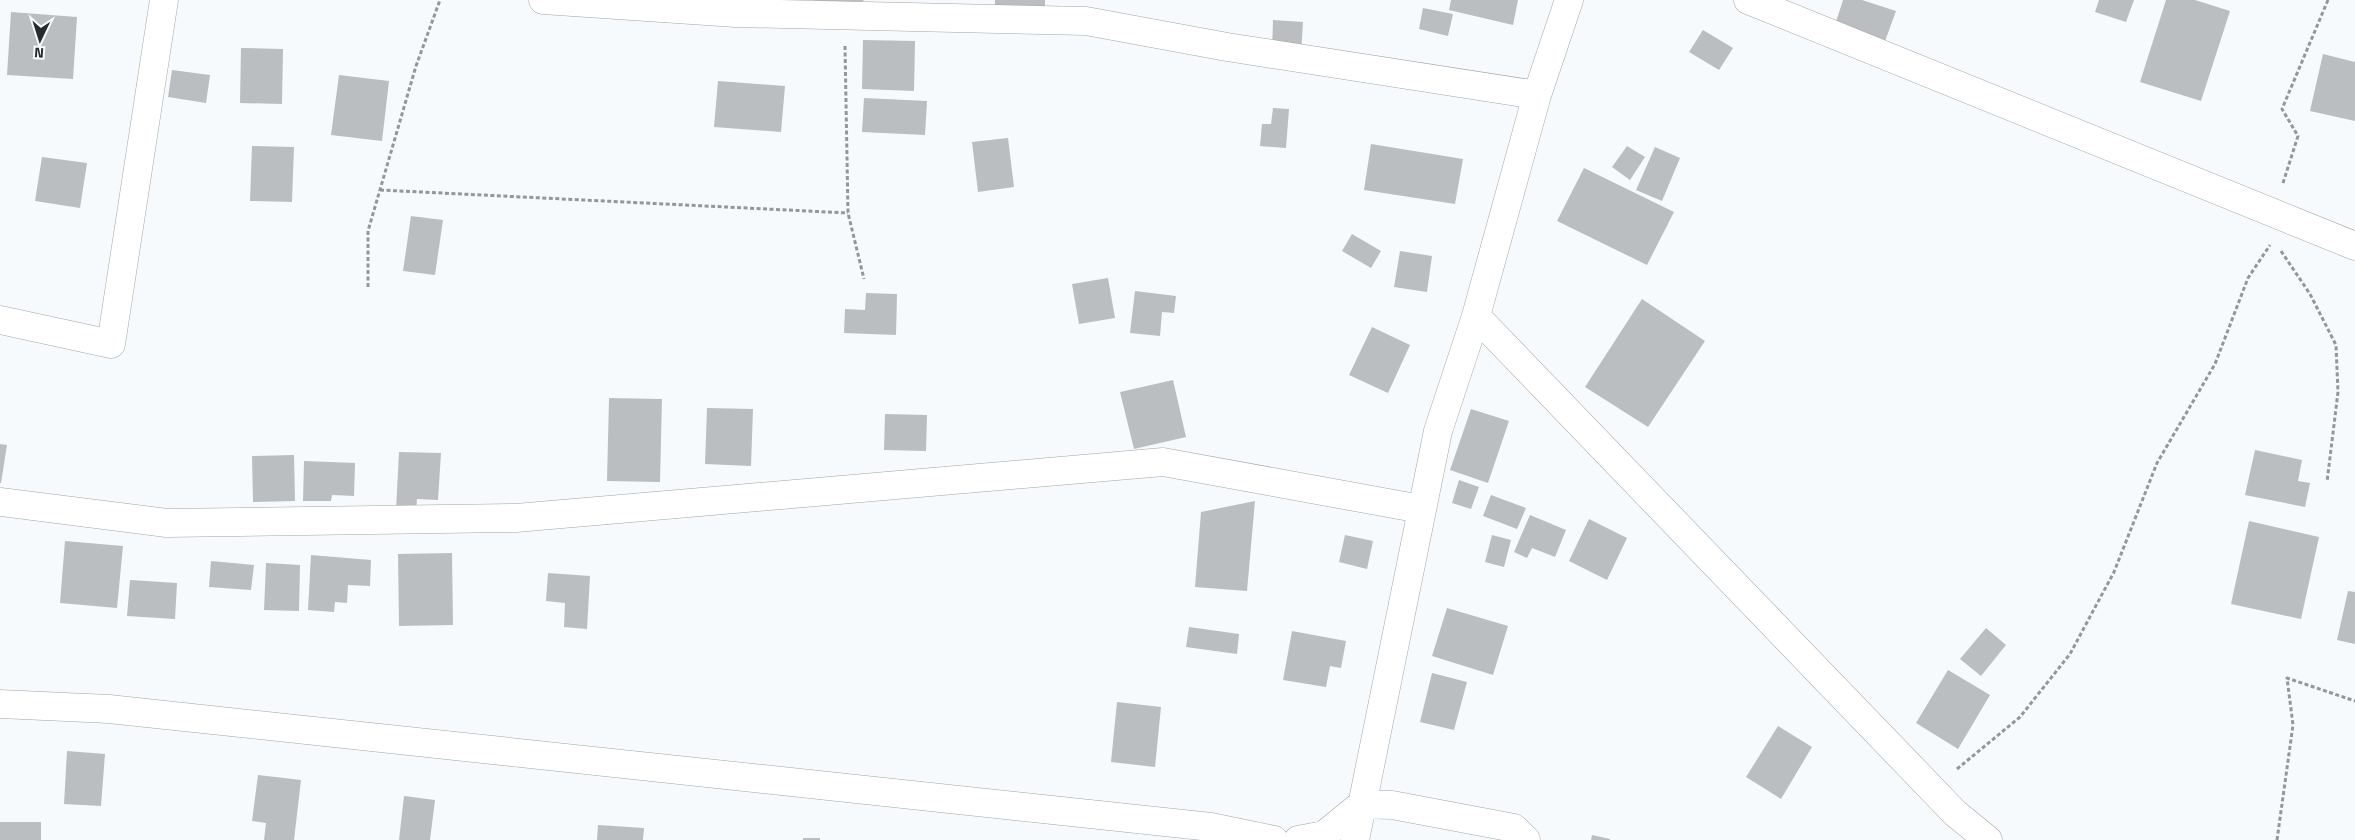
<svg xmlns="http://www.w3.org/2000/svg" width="2355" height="840" viewBox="0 0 2355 840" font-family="'Titillium Web',sans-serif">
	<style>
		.building { fill: #babec0 }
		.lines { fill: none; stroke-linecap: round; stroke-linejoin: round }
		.minor-casing { stroke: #a2a5a8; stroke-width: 29 }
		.path { stroke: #949698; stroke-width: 3; stroke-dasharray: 4 2.5; stroke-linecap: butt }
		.minor { stroke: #fff; stroke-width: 28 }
	</style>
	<rect width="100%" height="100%" fill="#f7fafd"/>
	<!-- building -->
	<path class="building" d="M814,0h49l1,1 -48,9z
		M995,0h50v7l-50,2z
		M1451,0h67l-5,25 -64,-15z
		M1843,0h19l34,11 -12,33 -50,-16z
		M2099,0h35l-8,22 -31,-10z
		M2166,0h29l35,11 -29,90 -61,-19z
		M1423,8l30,6 -5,22 -29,-7z
		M11,12l66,5 -4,62 -66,-4z
		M1273,20l30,2 -2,32 -29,-2z
		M1703,30l30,18 -14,22 -30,-18z
		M863,40l52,1 -1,50 -52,-2z
		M241,48l42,1 -1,55 -42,-1z
		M2323,54l32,8v59l-45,-10z
		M172,70l38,5 -4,28 -38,-6z
		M339,75l50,6 -7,60 -51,-6z
		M718,81l67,5 -4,46 -67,-5z
		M864,98l63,3 -2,34 -63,-3z
		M1273,108l16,1 -3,39 -26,-2 2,-22h9z
		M1008,138l6,49 -36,5 -6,-50z
		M1371,144l92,15 -8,45 -91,-14z
		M252,146l42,1 -2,55 -42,-1z
		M1627,146l18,11 -15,23 -18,-13z
		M1655,147l25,11 -18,43 -26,-11z
		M42,157l45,6 -7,45 -45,-7z
		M1584,168l90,44 -27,53 -90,-44z
		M411,216l32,4 -8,55 -32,-4z
		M1352,234l29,17 -10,17 -29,-17z
		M1400,251l32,5 -5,36 -33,-5z
		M1108,278l7,40 -36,6 -7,-40z
		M1135,291l41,5 -2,17 -12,-1 -2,24 -30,-3z
		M866,293l31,1 -1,41 -52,-2 1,-24 20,1z
		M1642,299l63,42 -57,86 -63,-40z
		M1372,327l38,18 -22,48 -39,-18z
		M1173,380l13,57 -52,12 -14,-57z
		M609,398l53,1 -2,83 -53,-1z
		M707,408l46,1 -2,57 -46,-2z
		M1471,409l38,12 -21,62 -38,-13z
		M885,414l42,1 -1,36 -42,-1z
		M0,444l7,1 -6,38h-1z
		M2255,450l47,10 -4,21 12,2 -5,24 -60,-12z
		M399,452l42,1 -3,47 -21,-1 -1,12 -20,-1z
		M294,455l1,46 -42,1 -1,-46z
		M304,461l51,2 -1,33 -22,-1 -1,6h-28z
		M1459,480l20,7 -8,22 -19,-6z
		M1491,495l35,13 -9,21 -34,-13z
		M1255,501l-8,90 -52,-4 6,-75z
		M1530,515l36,15 -11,27 -23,-9 -5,10 -13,-6z
		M1589,519l38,19 -20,42 -38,-19z
		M2249,521l70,16 -18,82 -70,-15z
		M1345,535l28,6 -6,28 -28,-7z
		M1492,535l19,5 -7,27 -19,-5z
		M65,541l58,5 -6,62 -57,-5z
		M452,553l1,72 -54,1 -1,-72z
		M311,555l60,5 -1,26 -22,-1 -1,18 -12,-1 -1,10 -26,-2z
		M211,561l43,4 -3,25 -42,-3z
		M266,563l34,2 -1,46 -35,-1z
		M548,573l42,3 -3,53 -23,-2 1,-24 -19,-2z
		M130,580l47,3 -2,36 -48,-3z
		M2348,591l7,1v52l-18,-4z
		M1447,608l61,18 -15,49 -61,-19z
		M1189,627l50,7 -2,20 -51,-7z
		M1986,628l20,17 -25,31 -21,-17z
		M1292,631l54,10 -5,27 -11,-2 -4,21 -43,-7z
		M1948,670l42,25 -32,54 -42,-26z
		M1432,673l35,9 -13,48 -34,-8z
		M1117,702l44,5 -6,60 -44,-5z
		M1778,726l34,21 -31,52 -35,-22z
		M67,751l38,3 -4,52 -37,-2z
		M258,775l43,5 -7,60h-30l2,-17 -14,-2z
		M404,796l31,4 -5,40h-31z
		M0,822h41v18h-41z
		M598,825l46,3 -1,12h-46z
		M1592,835l18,4v1h-19z
		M803,838h17v2h-17z"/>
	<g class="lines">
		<defs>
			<path id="minor" d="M543,0l193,13 350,8 141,26 310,48
				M1569,0l-32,95 -61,221 479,497 33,27
				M1748,0l607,246
				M0,320l111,24 53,-344
				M0,502l167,21 349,-5 647,-56 258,47
				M0,704l109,5 1102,118 63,13
				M1298,840l26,-5 38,-31 30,1 122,23 12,12
				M1355,840l83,-409 38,-115"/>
		</defs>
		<!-- minor casing -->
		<use href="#minor" class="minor-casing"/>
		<!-- path -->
		<path class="path" d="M845,46l3,167 16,66
			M2283,183l15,-47 -16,-27 46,-109
			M380,190l468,23
			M2281,251l29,43 26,51 2,47 -11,90
			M368,287v-56l48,-165 24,-66
			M1957,769l63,-52 50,-63 44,-82 43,-109 58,-99 33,-86 22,-33
			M2277,840l16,-115 -6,-47 68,23"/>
		<!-- minor -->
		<use href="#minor" class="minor"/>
	</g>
	<!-- north arrow -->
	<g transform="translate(40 40) rotate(184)" stroke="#f7fafd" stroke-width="4" paint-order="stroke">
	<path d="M0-4L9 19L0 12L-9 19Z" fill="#292a2b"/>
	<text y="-8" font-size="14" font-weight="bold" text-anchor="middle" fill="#292a2b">N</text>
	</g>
</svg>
